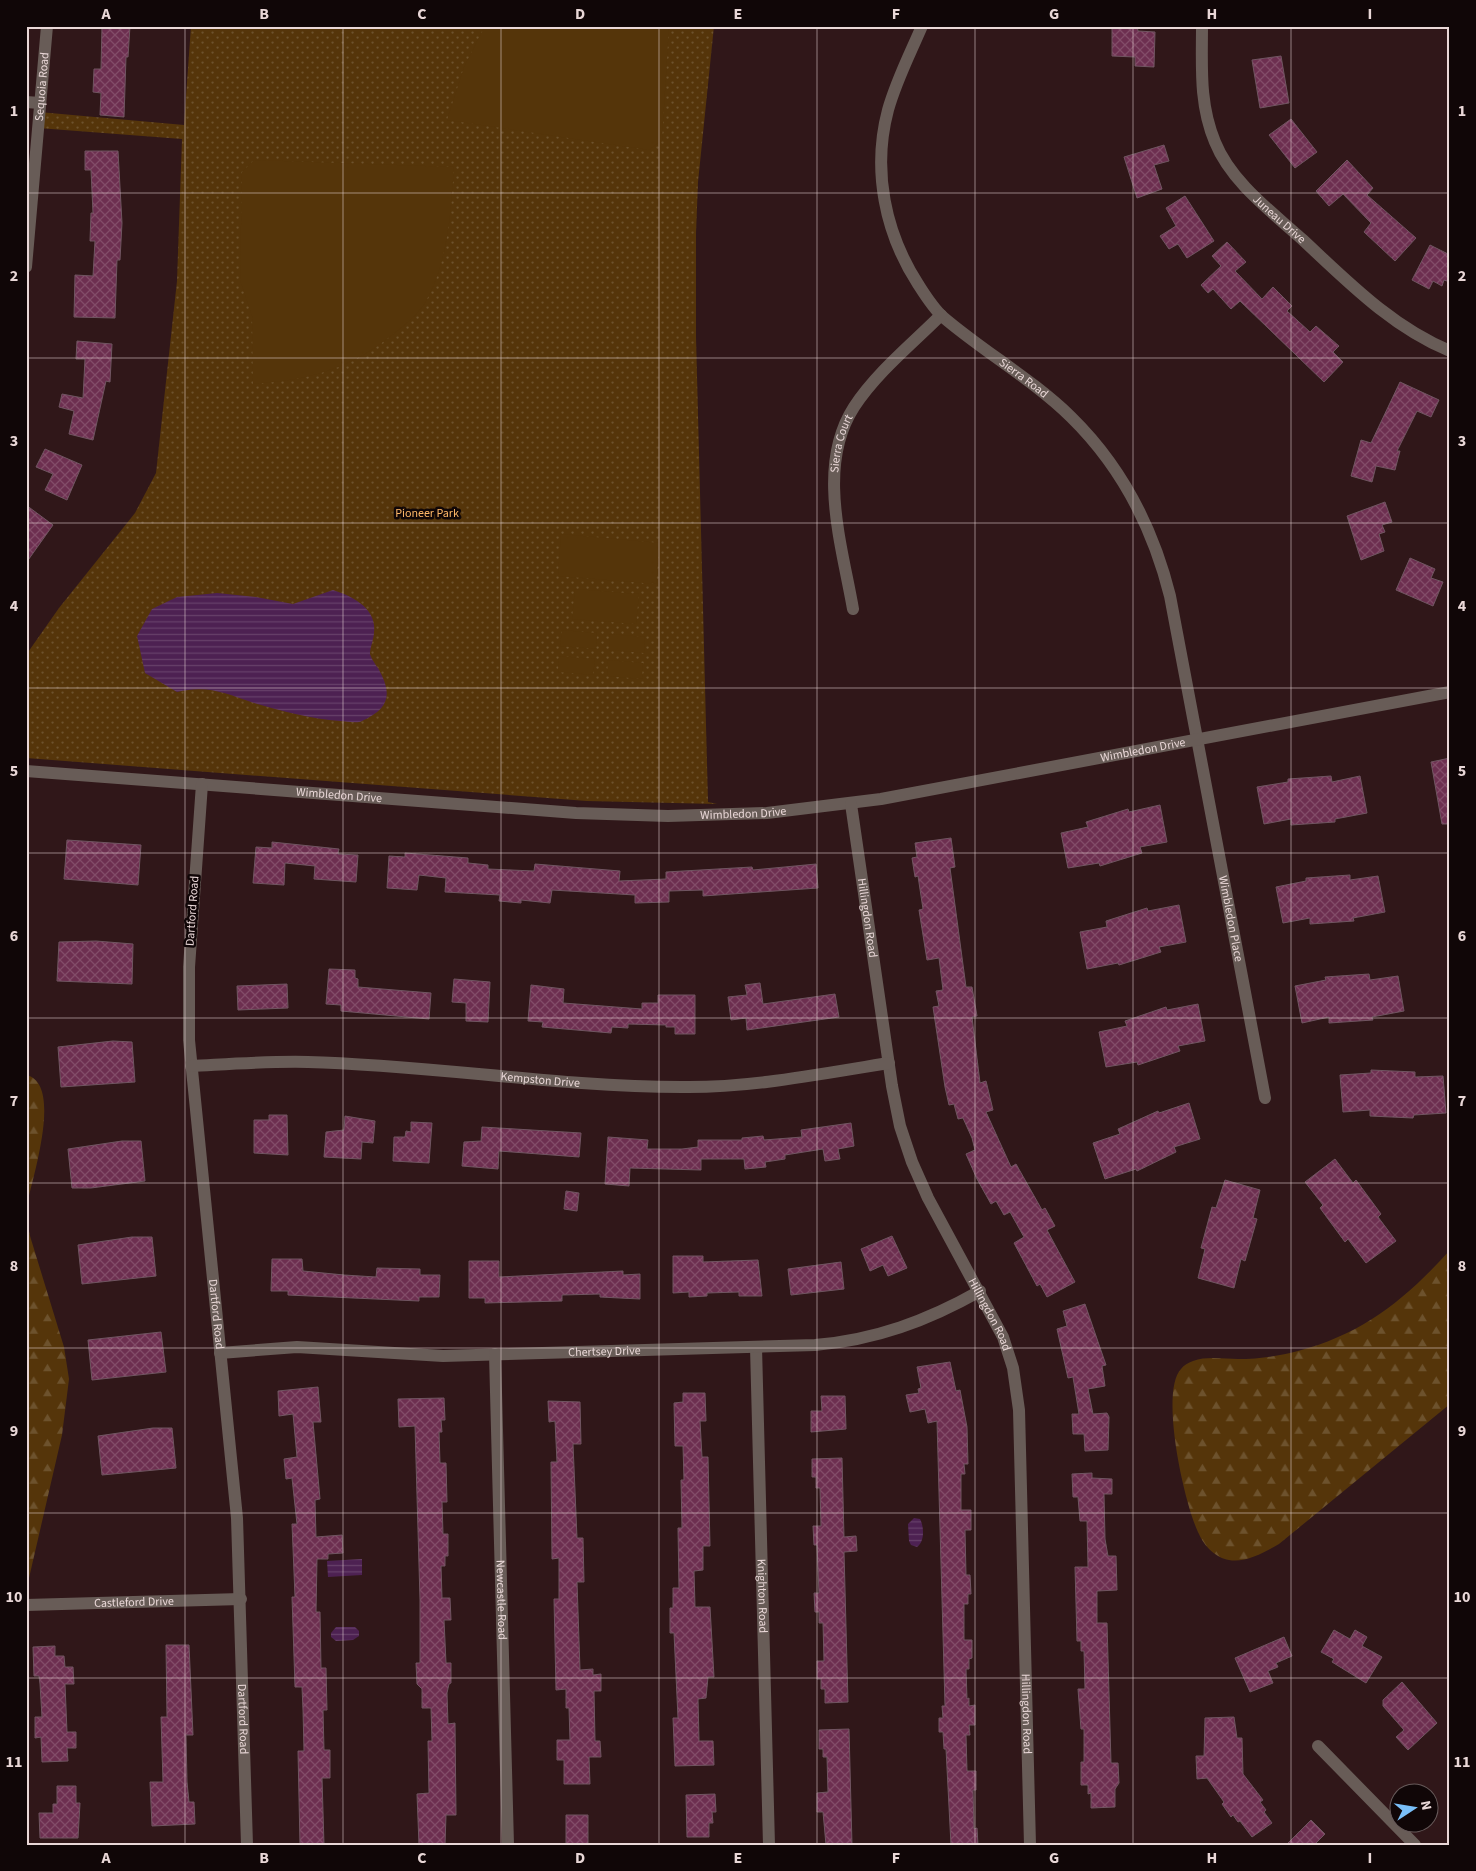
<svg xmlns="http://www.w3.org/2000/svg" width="1476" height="1871" viewBox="0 0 1476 1871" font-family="'Source Sans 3',sans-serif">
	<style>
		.forest { fill: url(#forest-firs) }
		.park { fill: url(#park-dots) }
		.pitch { fill: #55350a }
		.water { fill: url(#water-rules) }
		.building { fill: url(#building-cross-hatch); stroke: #705561 }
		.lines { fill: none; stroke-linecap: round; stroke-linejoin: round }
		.street { stroke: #685c57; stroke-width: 12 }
		.grid { fill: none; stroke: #e9d7d7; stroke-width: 1; stroke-opacity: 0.55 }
		.labels { text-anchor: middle; stroke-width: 5; stroke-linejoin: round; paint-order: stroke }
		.street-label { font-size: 12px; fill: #e9d7d7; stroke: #100607 }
		.park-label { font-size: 12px; fill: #feb767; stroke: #100607 }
		.neatline { fill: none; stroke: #e9d7d7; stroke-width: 2 }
		.grid-label { font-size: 16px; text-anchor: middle; font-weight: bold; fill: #e9d7d7 }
	</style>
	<defs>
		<pattern id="forest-firs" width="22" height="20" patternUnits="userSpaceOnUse" patternTransform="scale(1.25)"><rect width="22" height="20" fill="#55350a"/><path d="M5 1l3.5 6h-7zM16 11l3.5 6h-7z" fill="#6d522d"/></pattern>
		<pattern id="park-dots" width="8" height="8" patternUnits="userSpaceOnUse" patternTransform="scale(1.25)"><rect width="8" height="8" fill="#55350a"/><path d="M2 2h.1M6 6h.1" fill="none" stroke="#6d522d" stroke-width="1.8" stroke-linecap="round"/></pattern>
		<pattern id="water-rules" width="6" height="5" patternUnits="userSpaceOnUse" patternTransform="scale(1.25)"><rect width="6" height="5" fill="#4d2152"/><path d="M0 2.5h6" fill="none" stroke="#67406a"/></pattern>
		<pattern id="building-cross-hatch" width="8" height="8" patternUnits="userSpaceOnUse" patternTransform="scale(1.25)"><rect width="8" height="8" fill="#6d2f50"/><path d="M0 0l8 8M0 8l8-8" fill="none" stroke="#824c68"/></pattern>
	</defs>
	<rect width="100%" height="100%" fill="#301719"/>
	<!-- forest -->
	<path class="forest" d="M26,1075c39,8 4,110 0,134z
		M26,1216l4,20 34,111 5,32 -7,56 -36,156z
		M1450,1250v154l-171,140c-14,8 -33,19 -50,16 -13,-2 -25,-14 -30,-26 -14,-27 -40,-142 -18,-165 3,-4 7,-6 12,-8 14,-5 31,-2 45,-2 21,0 41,-3 60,-8 65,-17 108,-52 152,-101z"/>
	<!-- park -->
	<path class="park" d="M191,26h523l-16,156 -2,51v104l12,465 9,2 -130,-3 -561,-43v-103l33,-47 76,-95 21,-40 21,-192 5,-142 -144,-11 1,-16 145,13z"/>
	<!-- pitch -->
	<path class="pitch" d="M485,26h184l-7,114 -13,10 -202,-30 17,-53z
		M254,160l200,7c-3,45 -6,94 -28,134 -7,12 -19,22 -29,30 -45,38 -87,49 -144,53l-1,-68 -12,-36 2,-108z
		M561,534l99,9 -4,41 -98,-8z
		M575,589l64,5 -3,30 -64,-5z
		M562,630l35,3 -1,16 -36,-3z
		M610,634l35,3 -1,16 -35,-3z
		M559,656l36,3 -2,16 -35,-3z
		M608,660l35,3 -1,16 -35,-3z"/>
	<!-- water -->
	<path class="water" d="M333,590c19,6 44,18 41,42 0,7 -4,15 -4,22 1,4 5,10 8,14 14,25 13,40 -16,53 -5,3 -16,0 -22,0 -29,-2 -58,-10 -86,-18 -30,-10 -46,-18 -77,-11l-32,-19 -8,-37 15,-27 25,-12 40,-4 39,4 37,7z
		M914,1518l6,1c4,7 5,23 -3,28l-6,-2 -2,-4 -1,-17z
		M362,1559v16l-34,2 -1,-16z
		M336,1627h19l4,4v5l-6,4 -17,1 -5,-4v-4z"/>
	<!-- building -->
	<path class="building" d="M102,26h28l-2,31h-2l-2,60 -24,-2 1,-22 -8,-1 1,-23h7z
		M1112,26h25l1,5 17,1 -1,35 -19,-1v-9l-23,-1z
		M1281,56l8,47 -29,5 -8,-48z
		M1291,119l26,33 -22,16 -26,-33z
		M1164,145l5,16 -15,4 8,24 -25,9 -13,-41z
		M85,151h33l4,72 -2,37h-3l-2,58 -41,-1 1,-42 18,1 2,-35h-5l1,-28h2l-2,-43h-6z
		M1347,160l26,28 -6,7 49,43 -21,23 -31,-29 7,-9 -28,-29 -14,12 -13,-15z
		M1185,196l29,45 -27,17 -9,-14 -9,5 -9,-13 16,-10 -10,-18z
		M1227,242l19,20 -11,9 27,28 11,-12 19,19 -5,5 23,21 6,-6 23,20 -6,6 10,10 -19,20 -84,-81 -9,8 -18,-20 -5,4 -7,-8 20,-19 -9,-10z
		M1430,245l20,10v27l-6,-2 -2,6 -9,-5 -4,8 -17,-9z
		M77,341l35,3 -2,38 -4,-1 -13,59 -24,-6 5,-23 -15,-4 3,-13 21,4 2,-39h-9z
		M1400,382l39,18 -8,17 -14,-6 -20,40h3l-5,19 -19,-4 -4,16 -21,-6 10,-36 10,3z
		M45,449l37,16 -15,35 -22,-10 8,-16 -17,-7z
		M1385,502l7,20 -10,3 3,7 -6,2 5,17 -23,9 -14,-44z
		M26,505l27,20 -27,38z
		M1410,558l25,11 -4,9 12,4 -10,24 -37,-16z
		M1450,758v66h-8l-11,-62z
		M1331,776l1,6 28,-6 7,37 -32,6v3l-44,3v-6l-27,5 -7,-37 31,-5v-3z
		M1160,805l7,37 -27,5 2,6 -42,13 -1,-3 -31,5 -7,-35 27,-6 -2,-5 42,-13 1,3z
		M951,838l4,29 -5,1 16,119h6l5,29 -5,1 8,66 6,-2 7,29 -7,2 25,55 5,-3 26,46 3,-2 10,18 -8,4 28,52 -28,15 -7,-13 -3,2 -23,-43 10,-6 -14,-25 -6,3 -8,-14 -5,3 -14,-25 -11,-25 9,-4 -3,-12 -9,-20 -5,1 -4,-15 -5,1 -4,-18 -12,-80 6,-1 -3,-15 7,-1 -4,-32 -12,2 -8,-50 4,-1 -5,-33 -3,1 -3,-19 5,-1 -2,-14z
		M67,840l74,5 -3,40 -74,-6z
		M272,842l67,7 -1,5 20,1 -2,27 -42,-3 1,-13 -30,-3 -1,22 -31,-2 3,-36 16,1z
		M405,853l63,5v5l20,2v4l46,2 1,-7 85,7 -1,10 47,-2v-7l86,-5 1,3 63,-6 2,24 -115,8v-6l-34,1v11l-34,1v-8l-83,-5 -2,13 -29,-3v3l-22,-2 1,-6 -55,-3 1,-14 -27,-3 -2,15 -30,-2 2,-32 16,1z
		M1350,875v5l28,-4 7,36 -32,6 1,3 -44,3v-6l-27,5 -7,-36 30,-6v-3z
		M1179,905l7,37 -27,5 2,5 -42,13 -1,-2 -31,6 -7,-37 27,-5 -1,-6 41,-13 1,3z
		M96,941l37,3 -1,40 -75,-3 2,-39z
		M329,969l26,1v8l3,1v8l73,6 -2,26 -88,-8v-6l-15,-1z
		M1369,974l1,6 28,-4 6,35 -32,6 1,3 -44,3v-6l-27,6 -7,-37 31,-6 -1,-3z
		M454,979l36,3 -2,40 -22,-1v-18l-14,-1z
		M760,983l3,21 72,-10 4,23 -92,13 -1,-12 -15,2 -3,-23 19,-2 -2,-10z
		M287,984l1,24 -50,2 -1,-24z
		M531,985l33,4 -1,14 79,6v-6h16v-8h37v39h-20v-7h-9v-2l-38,-1v4l-16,-1 -1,6 -69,-6 1,-5 -15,-1z
		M1198,1004l7,37 -27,5 2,5 -42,14 -1,-3 -31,5 -7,-35 28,-6 -2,-5 41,-14 1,3z
		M113,1041l19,1 3,40 -74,5 -3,-40z
		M1371,1070l44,2v5l28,-1 3,37 -32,2 -1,3 -43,-2v-6l-27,2 -3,-37 31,-2z
		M1189,1103l11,36 -26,8 2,5 -39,19 -1,-2 -31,10 -12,-36 27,-9 -2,-5 40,-18 1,2z
		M269,1115h18l1,40 -34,-2v-33h15z
		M345,1116l30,5 -2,22 -11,-1 -1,17 -37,-2 2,-25 18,-2z
		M411,1122l21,1 -3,40 -36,-2 1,-24h11l1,-6 5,1z
		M851,1123l3,23 -16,3 2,10 -15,2 -2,-12 -38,6v4l-20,3 1,5 -21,2 -1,-10h-43v11l-71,-2 -1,18 -24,-2 3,-47 40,3 -1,9h35l16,-2v-7h44v-2l21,-2 1,4 38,-3 -1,-7z
		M482,1127l99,6 -2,24 -80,-6 -1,18 -36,-3 2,-24 17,-1z
		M122,1141h19l4,40 -54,7h-19l-4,-39z
		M1335,1159l18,24 3,-3 25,34 -3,3 18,24 -30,22 -18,-24 -3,3 -25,-34 3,-3 -18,-23z
		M1225,1180l35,10 -7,28 4,1 -12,42 -4,-2 -7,29 -36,-10 7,-29 -4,-1 11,-41 4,1z
		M566,1191l13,2 -2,18 -13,-2z
		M892,1236l15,32 -19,8 -5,-11 -13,6 -9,-22z
		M132,1237h20l4,39 -74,8 -4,-39z
		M673,1256h30v6l55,-2 4,36h-23v-4l-32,1v3l-18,1v-5l-16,1z
		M272,1259h30l1,12 41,4 32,2 1,-9 43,1v6h20l-1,22h-20v4l-131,-6v-4h-17z
		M469,1261h30v16l124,-6v4l17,-1v25l-40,-2v-3l-38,1v6l-77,2v-5h-16z
		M841,1262l3,27 -53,6 -3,-26z
		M1085,1304l21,61 -4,1 3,20 -17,3 5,25 14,-1 2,4 -1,33 -23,1 -1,-17h-11l-1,-20h7l-6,-37 -5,1 -11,-49 10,-3 -4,-15z
		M161,1332l5,40 -74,8 -4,-40z
		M950,1362l6,29 4,-1 7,37 1,37h-4l1,10h-4v36h10v20h-6l1,45h4l1,19h-3v10h-4v36h8v18l-3,1v10h-3l1,30 2,-1v8l6,-1v20h-6l1,10h-4l1,36h9v19h-3l1,39 3,-1 1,17h-27l-5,-96h-2l-1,-17h-4v-14h4l-1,-12h3l-8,-285 -9,2 -3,-14 -15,3 -4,-17 13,-2 -1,-4 3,-1 -4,-21z
		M318,1387l3,35h-8l7,77 -5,1 1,37 26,-2 1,18 -15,1v5h-11l-1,53h4l1,56h5l1,42h-4l1,40h6v28h-8l2,67h-24l-2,-94h6l-1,-41 -1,-23h-7l-3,-90h3l-3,-73h5l-5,-46 -6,1 -2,-20 13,-2 -4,-43 -14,2 -1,-25z
		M683,1393h22l1,28h-6l2,36h6l2,89h-7v24l-9,1 1,36h15l4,70h-6l-2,21 -8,1 1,42h14l1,24 -39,1 -2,-48h5l-4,-85h-4v-25h3v-20h6l-1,-60h4l-1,-48h3l-1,-34h-8l-1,-43 9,-1z
		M821,1396h24l1,33 -35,3v-21h11z
		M444,1398l1,22h-4l1,12h-3l1,31h6l1,39h-5l1,32h5v22h-3v10h-4l1,32h8l1,22h-7l2,43h5v20l-2,1 -2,9 1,31 7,-1 1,92h-10l-1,30h-26l-2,-51 12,-1 -1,-52h4l-1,-33h-9v-19l-5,-5 -1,-21h4v-63l-5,-174 -16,1 -1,-28z
		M548,1401l32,1 1,42h-8l4,94h6l1,44h-7l3,88 13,-1v6l8,-1v17h-7l1,50h5l1,16h-12l1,27h-26v-24h-7v-20h13l-1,-32h-3v-19l-10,1 -2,-91h5v-41l-7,1 -1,-97h6l-2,-41 -6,1z
		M153,1428h19l4,40 -74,7 -4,-39z
		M842,1458l2,79 12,-1 1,15 -13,1 4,150 -23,1v-14h-4v-10h-4v-18h7l-1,-38h-4v-11h-4l-1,-19h5l-2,-48h-3l-1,-19h8l-1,-38h-4v-11h-4v-18z
		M1092,1473v5l20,1v15h-8l1,45 3,17h8l1,34 -20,1v32h10l4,140h7l1,20 -4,6v18l-24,1v-15l-3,1v-9h-7v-23h3v-33h-3l-3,-40h7l-1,-38h-3v-10h-4l-2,-74h13l-1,-46h-7l-2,-24h-5l-1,-23z
		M1334,1630l16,9 5,-9 12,7 -5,9 20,11 -16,26 -34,-21 2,-3 -13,-7z
		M1284,1637l8,19 -16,7 2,4 -10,4 5,12 -23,9 -15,-34z
		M166,1645h23l4,90h-7l1,47 2,20h5l1,22 -43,2 -2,-44h13l-2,-65h6z
		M55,1646v10h9l1,11h8l1,17h-9l2,48h9v16h-9l1,13 -26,1 -1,-25 -6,1v-21h7l-2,-33 -1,-8h-5l-1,-29z
		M1402,1682l35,41 -29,27 -12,-13 8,-7 -21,-24v-6z
		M1234,1717l3,21h5l1,36 20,26 -3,2 6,8 -2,2 8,11 -20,14 -12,-16 -2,1 -5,-7 -2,2 -9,-13 2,-2 -17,-24 -10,1 -1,-23h8l1,-38z
		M849,1729l3,116h-26l-3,-33h-6v-19l11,-1 -1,-35h-4v-8h-4v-19z
		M57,1786h19v17h4l-2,35h-38l-1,-25h14v-9h4z
		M715,1794l1,18h-4l1,11h-4v14h-22l-1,-42z
		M566,1815h22v30h-22z
		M1311,1820l14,14 -11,11h-28z"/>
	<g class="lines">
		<!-- street -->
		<g class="street">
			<path id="s1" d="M922,26c-12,28 -26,55 -34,84 -16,60 -3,123 30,174 7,11 15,24 25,33 41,35 89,62 128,100 50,49 82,111 99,179l95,502"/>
			<path id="s2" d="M1202,26c0,40 -3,78 13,116 16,40 57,70 88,98 45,42 89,87 147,111"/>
			<path d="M26,102l14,1"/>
			<path id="s3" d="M26,267l21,-241"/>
			<path id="s4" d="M853,609c-11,-64 -37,-143 1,-202 23,-35 58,-63 87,-92"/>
			<path id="s5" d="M26,771l550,42 92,3 99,-3 114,-14 569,-107"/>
			<path id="s6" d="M202,784l-13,183v73l48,478 10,327"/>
			<path id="s7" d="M851,804l41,282 8,40 12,36 16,36 75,139 10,31 6,42 11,435"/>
			<path id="s8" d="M191,1066c39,-2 78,-5 117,-4 125,3 249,25 374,25 69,1 138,-13 207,-24"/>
			<path id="s9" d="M756,1347l13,498"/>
			<path id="s10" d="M220,1353l77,-6 146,9 372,-11c60,-5 112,-24 165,-54"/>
			<path id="s11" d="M495,1354l13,491"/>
			<path id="s12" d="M26,1605l215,-6"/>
			<path d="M1318,1746l97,99"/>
		</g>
	</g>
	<!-- grid -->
	<path class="grid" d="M185,26v1819M343,26v1819M501,26v1819M659,26v1819M817,26v1819M975,26v1819M1133,26v1819M1291,26v1819M26,193h1424M26,358h1424M26,523h1424M26,688h1424M26,853h1424M26,1018h1424M26,1183h1424M26,1348h1424M26,1513h1424M26,1678h1424"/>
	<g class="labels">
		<!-- street labels -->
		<g class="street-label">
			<text dy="4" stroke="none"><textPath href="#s3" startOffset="181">Sequoia Road</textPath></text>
			<text dy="4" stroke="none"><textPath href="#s2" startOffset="219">Juneau Drive</textPath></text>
			<text dy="4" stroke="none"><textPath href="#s1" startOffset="415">Sierra Road</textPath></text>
			<text dy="4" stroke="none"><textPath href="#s4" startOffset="168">Sierra Court</textPath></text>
			<text dy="4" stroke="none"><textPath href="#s5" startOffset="1124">Wimbledon Drive</textPath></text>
			<text dy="4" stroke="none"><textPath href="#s5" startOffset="314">Wimbledon Drive</textPath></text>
			<text dy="4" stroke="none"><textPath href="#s5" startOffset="719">Wimbledon Drive</textPath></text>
			<text transform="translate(192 911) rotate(-86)" y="4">Dartford Road</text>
			<text dy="4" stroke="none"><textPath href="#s7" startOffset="115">Hillingdon Road</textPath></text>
			<text dy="4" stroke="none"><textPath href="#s1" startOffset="1012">Wimbledon Place</textPath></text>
			<text dy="4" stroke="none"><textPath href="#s8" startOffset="350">Kempston Drive</textPath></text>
			<text dy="4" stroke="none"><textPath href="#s6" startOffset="532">Dartford Road</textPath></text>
			<text dy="4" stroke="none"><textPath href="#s7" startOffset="535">Hillingdon Road</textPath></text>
			<text dy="4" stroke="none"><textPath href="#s10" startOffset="385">Chertsey Drive</textPath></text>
			<text dy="4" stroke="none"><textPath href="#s9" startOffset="249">Knighton Road</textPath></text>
			<text dy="4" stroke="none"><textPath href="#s11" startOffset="246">Newcastle Road</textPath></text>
			<text dy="4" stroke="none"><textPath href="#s12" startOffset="108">Castleford Drive</textPath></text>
			<text dy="4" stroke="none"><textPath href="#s7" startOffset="940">Hillingdon Road</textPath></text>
			<text dy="4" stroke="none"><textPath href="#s6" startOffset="938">Dartford Road</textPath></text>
		</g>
		<!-- park labels -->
		<g class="park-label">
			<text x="427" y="517">Pioneer Park</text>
		</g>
	</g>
	<!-- border -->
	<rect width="1476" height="1871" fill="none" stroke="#100607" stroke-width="55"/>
	<!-- north arrow -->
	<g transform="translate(1414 1808) rotate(78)"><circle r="24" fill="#100607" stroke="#675a5a"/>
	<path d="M0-4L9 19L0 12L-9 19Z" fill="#7abff8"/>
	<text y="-8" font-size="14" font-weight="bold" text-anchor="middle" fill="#e9d7d7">N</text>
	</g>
	<rect x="28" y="28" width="1420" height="1816" class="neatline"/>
	<g class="grid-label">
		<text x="106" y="19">A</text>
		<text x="264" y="19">B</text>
		<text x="422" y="19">C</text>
		<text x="580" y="19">D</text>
		<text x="738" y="19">E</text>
		<text x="896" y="19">F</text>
		<text x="1054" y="19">G</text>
		<text x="1212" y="19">H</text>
		<text x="1370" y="19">I</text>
		<text x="14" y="116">1</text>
		<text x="1462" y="116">1</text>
		<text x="14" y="281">2</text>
		<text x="1462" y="281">2</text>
		<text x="14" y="446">3</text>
		<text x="1462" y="446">3</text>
		<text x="14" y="611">4</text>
		<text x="1462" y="611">4</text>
		<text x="14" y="776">5</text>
		<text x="1462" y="776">5</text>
		<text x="14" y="941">6</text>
		<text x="1462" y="941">6</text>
		<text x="14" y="1106">7</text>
		<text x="1462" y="1106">7</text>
		<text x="14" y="1271">8</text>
		<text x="1462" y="1271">8</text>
		<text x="14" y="1436">9</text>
		<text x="1462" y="1436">9</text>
		<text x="14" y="1602">10</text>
		<text x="1462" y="1602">10</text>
		<text x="14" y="1767">11</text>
		<text x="1462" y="1767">11</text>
		<text x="106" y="1863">A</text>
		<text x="264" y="1863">B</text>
		<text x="422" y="1863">C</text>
		<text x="580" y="1863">D</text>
		<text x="738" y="1863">E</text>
		<text x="896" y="1863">F</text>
		<text x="1054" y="1863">G</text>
		<text x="1212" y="1863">H</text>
		<text x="1370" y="1863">I</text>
	</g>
</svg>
